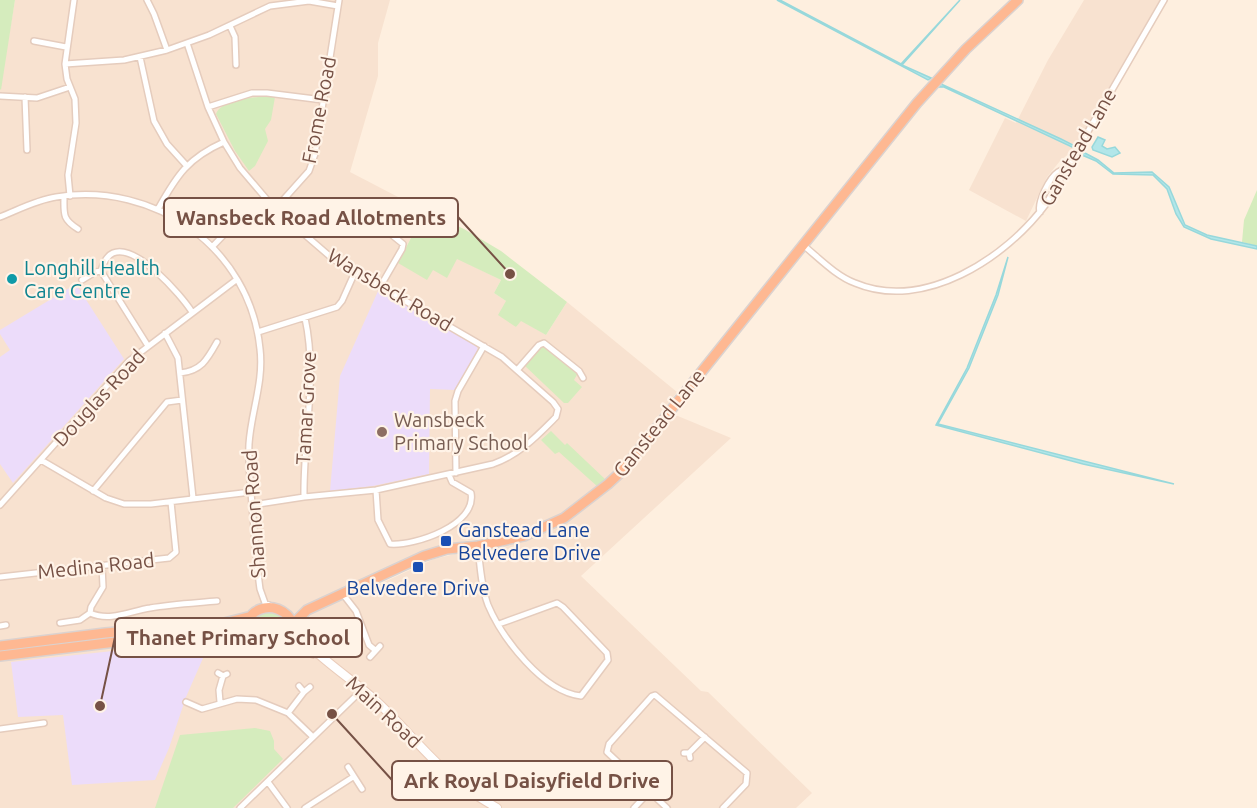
<svg xmlns="http://www.w3.org/2000/svg" width="1257" height="808" viewBox="0 0 1257 808" font-family="Ubuntu,sans-serif">
	<style>
		.residential { fill: #f8e2d0; fill-rule: evenodd }
		.education { fill: #ecdcfa }
		.green { fill: #d5ecbd }
		.water { fill: #b2e6e9; stroke: #97d8db; stroke-width: 1.5 }
		.lines { fill: none; stroke-linecap: round; stroke-linejoin: round }
		.minor-casing { stroke: #e5ccbd; stroke-width: 8 }
		.secondary-casing { stroke: #eaccba; stroke-width: 10 }
		.trunk-casing { stroke: #dbd2cf; stroke-width: 12 }
		.minor { stroke: #fff; stroke-width: 5 }
		.secondary { stroke: #fff; stroke-width: 8 }
		.trunk { stroke: #feb892; stroke-width: 9 }
		.culture-dot { fill: #0f9aa8; stroke: #fff3e7; stroke-width: 2 }
		.education-dot { fill: #8d6e63; stroke: #fff3e7; stroke-width: 2 }
		.transit-dot { fill: #1a4fb4; stroke: #fff3e7; stroke-width: 2 }
		.labels { text-anchor: middle; stroke-width: 4.5; stroke-linejoin: round; paint-order: stroke }
		.street-label { font-size: 20px; fill: #765145; stroke: #fff3e7 }
		.culture-label { font-size: 20px; fill: #0d838f; stroke: #fff3e7; text-anchor: start }
		.education-label { font-size: 20px; fill: #785e54; stroke: #fff3e7; text-anchor: start }
		.transit-label { font-size: 20px; fill: #164399; stroke: #fff3e7; text-anchor: start }
		.leader { fill: none; stroke: #765145; stroke-width: 2 }
		.callout-dot { fill: #765145; stroke: #fff3e7; stroke-width: 2 }
		.callout { fill: #fff3e7; stroke: #765145; stroke-width: 2 }
		.callout-label { font-size: 21px; text-anchor: middle; font-weight: bold; fill: #765145 }
	</style>
	<rect width="100%" height="100%" fill="#feefdf"/>
	<!-- residential -->
	<path class="residential" d="M15,0h375l-12,43v33l-28,96 75,39 -27,52 35,7 24,-12 44,22 -7,13 12,8 10,26 5,-7 25,15 21,-33 110,90 -68,86 -45,36 -37,15 41,-11 51,-46 54,-58 58,24 -150,138 120,115 7,1 104,101 -16,15h-796v-156l102,-13 132,-13 -129,2 -105,13v-552zM516,533l-40,16 -42,10 -83,38 -49,14 130,-61 33,-9z
		M1084,0h76l-88,151 -12,10 -13,16 -21,44 -57,-31 36,-72 11,5 32,-63z"/>
	<!-- education -->
	<path class="education" d="M76,284l48,75 -111,124 -13,-19v-107l10,-7 -10,-16v-4z
		M379,289l98,57 1,6 -23,38 -25,-1 -1,85 -56,12 -43,5 10,-115z
		M205,641l2,8 -21,48 -17,51 -14,32 -83,5 -9,-70 -45,2 -7,-55z"/>
	<!-- green -->
	<path class="green" d="M0,0h15l-14,90 -1,-1z
		M259,97h16l-4,23 -6,9 3,12 -13,25 -6,5 -14,-20 -19,-37c5,-13 30,-16 43,-17z
		M1257,190v56l-15,-4 2,-22z
		M425,211l39,18 37,22 66,51 -21,33 -25,-14 -5,6 -18,-12 8,-14 -12,-8 7,-13 -44,-21 -10,19 -14,-8 -6,10 -29,-17z
		M541,347h5l32,26 -4,7 8,7 -14,16h-4l-40,-38z
		M551,431l14,14 2,-2 39,37 -8,7 -39,-35 -4,2 -14,-14z
		M262,612h14l12,9 2,12 -9,10c-19,1 -39,-14 -19,-31z
		M255,728l15,3 4,10v8l9,10 -50,49h-78l25,-73z"/>
	<!-- water -->
	<path class="water" d="M777,0h3l121,64 59,-64 -58,65 29,13 -3,2z
		M941,84l120,55 12,6 -1,2 -128,-60h-5z
		M1098,137l7,3 -3,6 5,3 8,-2 5,6 -8,4 -19,-7 -1,-3z
		M1083,152l15,8 16,13 38,-1 17,15 16,38 22,10 50,11v3l-46,-10 -27,-12 -8,-13 -9,-25 -14,-14 -40,-1 -17,-13 -14,-6z
		M1008,257l-10,38 -29,73 -31,56 236,60 -91,-20 -147,-39 31,-57 29,-73z"/>
	<g class="lines">
		<defs>
			<path id="minor" d="M147,0l7,14 13,36
				M230,26l5,11 1,28
				M34,41l32,6
				M187,43l21,64 16,35 16,26 35,41 58,50 169,98 51,45 5,7 -2,8c-20,20 -37,38 -63,47l-117,26 -72,7 -52,8
				M140,57l14,64 13,23 19,21
				M65,64l59,-4 43,-10 42,-15 61,-29 39,-5 29,5
				M0,96l37,2 33,-11
				M25,97l2,53
				M208,107l44,-14h15l56,7
				M64,196c0,18 -2,23 14,33
				M70,196l-2,-21 8,-52 -1,-24 -8,-20 -2,-15 9,-64
				M158,209c19,-34 30,-51 66,-67
				M275,209l34,-38 6,-17 24,-154
				M1040,212c-3,-9 9,-34 18,-40 3,-2 6,-2 9,-3
				M0,217c18,-7 36,-17 56,-20 99,-16 194,51 204,152 4,33 -9,63 -11,95 -1,21 2,42 3,63 3,27 4,54 8,82l5,14 6,3
				M803,245c16,13 33,31 52,38 69,29 151,-25 191,-79l118,-204
				M212,247l26,-27 -4,-4
				M82,280l13,-8 6,-1
				M380,287l22,-38 1,-5 -16,-13 7,-29
				M258,332l79,-25 5,-6 13,-29
				M165,333l13,25 15,140
				M148,346l-47,-75c2,-7 5,-15 12,-18 23,-10 68,42 79,59
				M518,369l21,-24 5,-2 35,28 4,7
				M180,373c21,-2 27,-13 37,-31
				M41,460l65,38 18,6h27l100,-12
				M456,473l-1,-72 3,-10 26,-45
				M376,490l2,30 12,24c25,2 87,-19 81,-51l-19,-11 -3,-7
				M93,491l74,-89 15,-2
				M304,497c-1,-59 14,-120 1,-179
				M0,505l129,-144 107,-81
				M478,546c2,19 3,40 10,59 14,33 55,87 93,91l27,-36 -1,-7 -44,-46 -6,-4 -58,21
				M0,577l169,-19 7,-6 -5,-50
				M342,593l14,18 13,34 6,5
				M90,613c20,9 41,-2 60,-5 22,-4 45,-5 67,-7
				M60,623l20,-3 10,-7 1,-6 12,-20 -1,-21
				M0,626l6,-1
				M370,657l10,-11
				M218,673l5,3 4,-2
				M299,686l5,6 6,-5
				M186,702l16,7 35,-10 19,1 32,13 25,24
				M220,702l-1,-12 4,-14
				M288,713l16,-21
				M0,729l44,-6
				M684,753h5l1,5
				M689,753l16,-16
				M348,767l14,22
				M268,782l19,26
				M240,808l123,-119
				M305,808l48,-31
				M634,808l15,-16
				M667,808l-60,-56 2,-8 43,-48 3,-1 92,78 -1,11 -23,24"/>
			<path id="secondary" d="M294,625c14,27 56,52 80,74 30,27 54,59 85,84 12,10 25,17 38,25
				M282,647h13l19,7"/>
			<path id="trunk" d="M254,638c-22,-25 24,-47 40,-13
				M0,646l105,-13 119,-10 28,-7
				M0,656l215,-26 24,1 28,15 13,1 10,-7 4,-17 13,-13 117,-54 23,-7 31,-3 46,-10 40,-18 44,-34 14,-13 295,-368 49,-54 52,-49"/>
		</defs>
		<!-- minor casing -->
		<use href="#minor" class="minor-casing"/>
		<!-- secondary casing -->
		<use href="#secondary" class="secondary-casing"/>
		<!-- trunk casing -->
		<use href="#trunk" class="trunk-casing"/>
		<!-- minor -->
		<use href="#minor" class="minor"/>
		<!-- secondary -->
		<use href="#secondary" class="secondary"/>
		<!-- trunk -->
		<use href="#trunk" class="trunk"/>
	</g>
	<!-- markers -->
	<circle class="culture-dot" cx="12" cy="279" r="6"/>
	<circle class="education-dot" cx="382" cy="432" r="6"/>
	<g class="transit-dot">
		<rect x="440" y="535" width="12" height="12" rx="3"/>
		<rect x="412" y="561" width="12" height="12" rx="3"/>
	</g>
	<g class="labels">
		<!-- street labels -->
		<g class="street-label">
			<text transform="translate(319 110) rotate(-79)" y="7">Frome Road</text>
			<text transform="translate(1078 147) rotate(-60)" y="7">Ganstead Lane</text>
			<text transform="translate(390 290) rotate(31)" y="7">Wansbeck Road</text>
			<text transform="translate(99 398) rotate(-47)" y="7">Douglas Road</text>
			<text transform="translate(306 408) rotate(-87)" y="7">Tamar Grove</text>
			<text transform="translate(659 423) rotate(-51)" y="7">Ganstead Lane</text>
			<text transform="translate(254 514) rotate(-94)" y="7">Shannon Road</text>
			<text transform="translate(96 566) rotate(-6)" y="7">Medina Road</text>
			<text transform="translate(384 712) rotate(43)" y="7">Main Road</text>
		</g>
		<!-- culture labels -->
		<g class="culture-label">
			<text x="24" y="275">Longhill Health<tspan x="24" dy="23">Care Centre</tspan></text>
		</g>
		<!-- education labels -->
		<g class="education-label">
			<text x="394" y="427">Wansbeck<tspan x="394" dy="23">Primary School</tspan></text>
		</g>
		<!-- transit labels -->
		<g class="transit-label">
			<text x="458" y="537">Ganstead Lane<tspan x="458" dy="23">Belvedere Drive</tspan></text>
			<text x="418" y="595" text-anchor="middle">Belvedere Drive</text>
		</g>
	</g>
	<!-- callouts -->
	<path class="leader" d="M510 274L458 217M100 706L115 637M332 714L392 780"/>
	<g class="callout-dot">
		<circle cx="510" cy="274" r="6"/>
		<circle cx="100" cy="706" r="6"/>
		<circle cx="332" cy="714" r="6"/>
	</g>
	<g class="callout">
		<rect x="164" y="198" width="294" height="39" rx="6"/>
		<rect x="115" y="618" width="247" height="39" rx="6"/>
		<rect x="392" y="761" width="280" height="39" rx="6"/>
	</g>
	<g class="callout-label">
		<text x="311" y="225">Wansbeck Road Allotments</text>
		<text x="238" y="645">Thanet Primary School</text>
		<text x="532" y="788">Ark Royal Daisyfield Drive</text>
	</g>
</svg>
